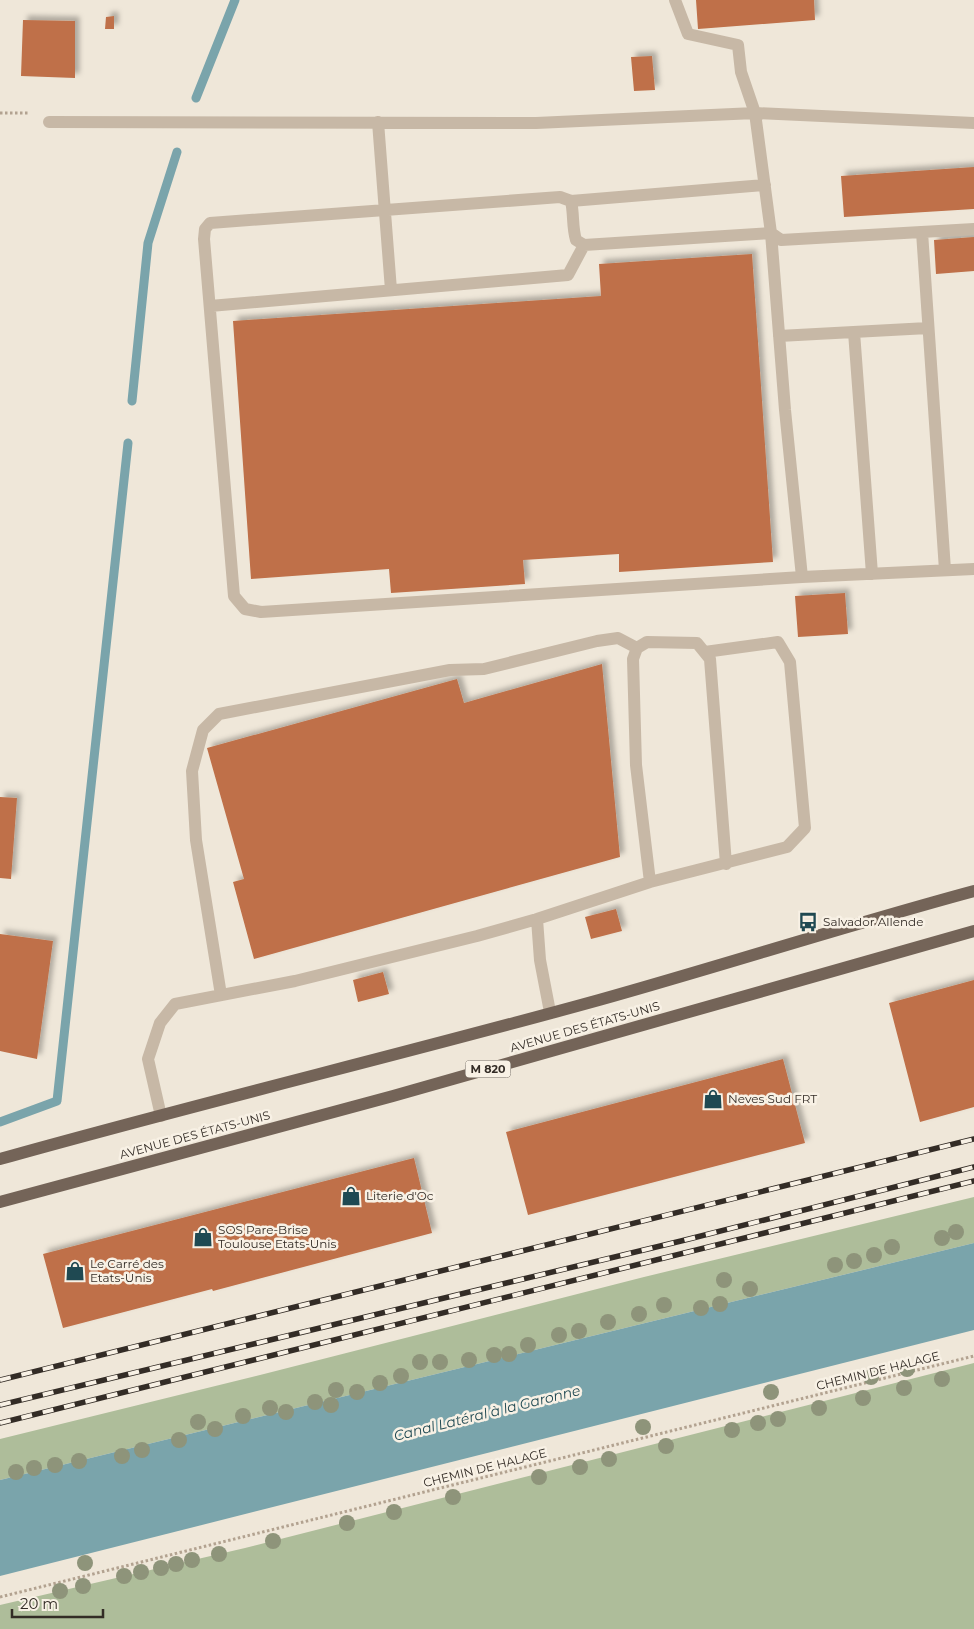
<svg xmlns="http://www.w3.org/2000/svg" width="974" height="1629" viewBox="0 0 974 1629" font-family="Montserrat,sans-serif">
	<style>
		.green { fill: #aebd9a }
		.water { fill: #7aa4ab }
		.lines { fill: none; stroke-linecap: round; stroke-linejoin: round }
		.stream { stroke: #7aa4ab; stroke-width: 9 }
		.building { fill: #bf7048; filter: url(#shadow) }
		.path { stroke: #b2a290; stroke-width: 3; stroke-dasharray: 2.5 2.5; stroke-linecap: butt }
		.minor { stroke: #c7b8a6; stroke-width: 12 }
		.major { stroke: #746458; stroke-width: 12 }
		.rail-casing { stroke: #332c26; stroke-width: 5.5 }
		.rail { stroke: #f8f1e5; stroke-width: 4; stroke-dasharray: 11; stroke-linecap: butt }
		.tree { fill: #8e947a }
		.labels { text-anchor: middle; stroke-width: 5; stroke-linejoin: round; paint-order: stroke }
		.shield { fill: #f8f1e5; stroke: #6e675f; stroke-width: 1 }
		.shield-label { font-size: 11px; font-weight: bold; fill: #332c26 }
		.poi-label { font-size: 12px; fill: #332c26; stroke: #f8f1e5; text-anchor: start }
		.street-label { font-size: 12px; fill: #332c26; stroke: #f8f1e5 }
		.water-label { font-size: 14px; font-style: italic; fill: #1f4952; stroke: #f8f1e5 }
	</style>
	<defs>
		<filter id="shadow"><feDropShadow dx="4.5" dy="-4.5" stdDeviation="2.5" flood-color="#0004"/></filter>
	</defs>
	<rect width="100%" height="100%" fill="#efe7d9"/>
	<!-- green -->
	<path class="green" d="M974,1197v46l-974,237v-41l264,-65 380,-97z
		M974,1363v266h-974v-24l245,-57z"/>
	<!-- water -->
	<path class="water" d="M974,1243v87l-974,246v-96z"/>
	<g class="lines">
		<!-- stream -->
		<path class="stream" d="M196,98l39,-98
			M132,401l16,-158 29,-91
			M0,1122l57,-21 71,-658"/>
	</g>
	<!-- building -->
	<path class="building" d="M696,0h118l1,20 -117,9z
		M114,16v13h-9l1,-12z
		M23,20l52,1v57l-54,-2z
		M652,56l3,34 -21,1 -3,-34z
		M974,167v42l-130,8 -3,-41z
		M974,237v34l-38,3 -2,-34z
		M752,254l21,308 -154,10v-18l-96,6 2,24 -134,9 -2,-24 -138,10 -18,-258 368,-25 -2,-32z
		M845,593l3,41 -50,3 -3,-41z
		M602,664l18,193 -366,102 -21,-77 11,-3 -37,-131 250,-69 7,24z
		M0,797l17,1 -6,81 -11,-1z
		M616,909l6,22 -31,8 -6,-22z
		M0,934l53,7 -16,118 -37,-8z
		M383,972l6,22 -31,8 -5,-22z
		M974,980v127l-54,15 -31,-119z
		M783,1059l22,84 -277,72 -22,-83z
		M414,1158l18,75 -219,58 -1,-2 -149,39 -20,-74z"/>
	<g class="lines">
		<!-- path -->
		<path class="path" d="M0,113h29
			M0,1597l974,-241"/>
		<!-- minor -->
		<path class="minor" d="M675,0l13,34 50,11 3,27 14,41 16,120 14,177 17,167
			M49,122l487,1 219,-10 219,10
			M378,122l13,168
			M571,201l194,-16
			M974,229l-193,11 -10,-7 -187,12 -8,-5c-4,-13 -2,-26 -5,-39l-11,-4 -350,26 -5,6 -1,10 30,357 11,13 16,3 541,-35 172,-8
			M922,232l23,338
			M210,306l358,-31 16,-30
			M854,332l18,242
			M779,336l149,-8
			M650,882l-14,-117 -3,-106 4,-11 10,-6 50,1 13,16 16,205
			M537,919l3,41 10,52
			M221,995l-25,-155 -4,-69 11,-41 16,-16 231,-44 34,-1 113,-28 21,-3 19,10
			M161,1116l-13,-57 12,-36 15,-19 120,-23 182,-45 60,-17 113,-37 137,-35 18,-19 -15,-166 -12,-20 -73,10"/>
		<!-- major -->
		<path class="major" d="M0,1159c199,-56 400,-104 599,-159 125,-35 249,-75 375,-109
			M0,1202l393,-106 581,-165"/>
		<defs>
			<path id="rail" d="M0,1380l974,-241
				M0,1405l681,-164 293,-74
				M0,1423l974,-242"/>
		</defs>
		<!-- rail casing -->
		<use href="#rail" class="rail-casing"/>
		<!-- rail -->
		<use href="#rail" class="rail"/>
	</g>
	<!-- trees -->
	<g class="tree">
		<circle cx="956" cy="1232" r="8"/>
		<circle cx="942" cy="1238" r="8"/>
		<circle cx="892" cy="1247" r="8"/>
		<circle cx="874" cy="1255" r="8"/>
		<circle cx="854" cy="1261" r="8"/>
		<circle cx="835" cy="1265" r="8"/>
		<circle cx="724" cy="1280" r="8"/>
		<circle cx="750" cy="1289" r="8"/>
		<circle cx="720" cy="1304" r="8"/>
		<circle cx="664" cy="1305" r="8"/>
		<circle cx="701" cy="1308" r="8"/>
		<circle cx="639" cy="1314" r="8"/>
		<circle cx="608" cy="1322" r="8"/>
		<circle cx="579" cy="1331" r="8"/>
		<circle cx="559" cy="1335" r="8"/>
		<circle cx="528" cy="1345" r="8"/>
		<circle cx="509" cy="1354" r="8"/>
		<circle cx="494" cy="1355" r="8"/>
		<circle cx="469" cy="1360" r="8"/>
		<circle cx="420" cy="1362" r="8"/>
		<circle cx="440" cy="1362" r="8"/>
		<circle cx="907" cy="1369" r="8"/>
		<circle cx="401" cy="1376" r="8"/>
		<circle cx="871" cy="1377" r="8"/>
		<circle cx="942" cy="1379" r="8"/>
		<circle cx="380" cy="1383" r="8"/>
		<circle cx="904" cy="1388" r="8"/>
		<circle cx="336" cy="1390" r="8"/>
		<circle cx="357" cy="1392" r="8"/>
		<circle cx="771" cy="1392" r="8"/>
		<circle cx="863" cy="1398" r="8"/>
		<circle cx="315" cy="1402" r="8"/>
		<circle cx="331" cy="1405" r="8"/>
		<circle cx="270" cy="1408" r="8"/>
		<circle cx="819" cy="1408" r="8"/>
		<circle cx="286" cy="1412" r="8"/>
		<circle cx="243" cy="1416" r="8"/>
		<circle cx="778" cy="1419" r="8"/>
		<circle cx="198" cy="1422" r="8"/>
		<circle cx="758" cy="1423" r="8"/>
		<circle cx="643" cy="1427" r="8"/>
		<circle cx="215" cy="1429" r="8"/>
		<circle cx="732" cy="1430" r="8"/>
		<circle cx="179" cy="1440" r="8"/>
		<circle cx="666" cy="1446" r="8"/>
		<circle cx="142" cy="1450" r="8"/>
		<circle cx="122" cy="1456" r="8"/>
		<circle cx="609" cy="1459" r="8"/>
		<circle cx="79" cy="1461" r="8"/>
		<circle cx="55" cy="1465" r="8"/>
		<circle cx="580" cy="1467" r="8"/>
		<circle cx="34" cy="1468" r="8"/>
		<circle cx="16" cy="1472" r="8"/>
		<circle cx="539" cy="1477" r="8"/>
		<circle cx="453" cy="1497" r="8"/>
		<circle cx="394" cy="1512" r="8"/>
		<circle cx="347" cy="1523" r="8"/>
		<circle cx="273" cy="1541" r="8"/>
		<circle cx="219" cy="1554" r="8"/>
		<circle cx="192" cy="1560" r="8"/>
		<circle cx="85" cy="1563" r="8"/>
		<circle cx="176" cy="1564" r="8"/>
		<circle cx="161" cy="1568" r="8"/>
		<circle cx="141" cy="1572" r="8"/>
		<circle cx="124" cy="1576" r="8"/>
		<circle cx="83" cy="1586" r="8"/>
		<circle cx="60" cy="1591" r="8"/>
	</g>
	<!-- icons -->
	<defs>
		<symbol id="bus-bare" viewBox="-9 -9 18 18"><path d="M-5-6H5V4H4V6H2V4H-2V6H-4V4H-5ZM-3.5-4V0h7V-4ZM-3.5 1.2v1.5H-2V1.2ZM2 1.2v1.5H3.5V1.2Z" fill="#1f4952" stroke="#f8f1e5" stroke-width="2.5" paint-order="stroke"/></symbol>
		<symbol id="shop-bare" viewBox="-9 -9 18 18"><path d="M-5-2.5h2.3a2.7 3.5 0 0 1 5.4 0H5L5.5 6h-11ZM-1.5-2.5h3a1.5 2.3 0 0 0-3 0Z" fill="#1f4952" stroke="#f8f1e5" stroke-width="2.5" paint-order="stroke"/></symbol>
	</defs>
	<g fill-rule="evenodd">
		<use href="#bus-bare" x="794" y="908" width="28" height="28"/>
		<use href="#shop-bare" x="699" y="1085" width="28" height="28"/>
		<use href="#shop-bare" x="337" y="1182" width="28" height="28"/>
		<use href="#shop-bare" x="189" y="1223" width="28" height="28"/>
		<use href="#shop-bare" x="61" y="1257" width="28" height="28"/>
	</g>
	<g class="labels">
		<!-- shield labels -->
		<rect class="shield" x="465.5" y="1060.5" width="45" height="17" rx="4"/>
		<g class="shield-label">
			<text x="488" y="1073">M 820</text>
		</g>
		<!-- poi labels -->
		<g class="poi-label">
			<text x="823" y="926">Salvador Allende</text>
			<text x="728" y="1103">Neves Sud FRT</text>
			<text x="366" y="1200">Literie d'Oc</text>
			<text x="218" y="1234">SOS Pare-Brise<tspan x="218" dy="14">Toulouse Etats-Unis</tspan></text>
			<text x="90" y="1268">Le Carré des<tspan x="90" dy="14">Etats-Unis</tspan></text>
		</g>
		<!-- street labels -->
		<g class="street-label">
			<text transform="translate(585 1027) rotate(-16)" y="4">AVENUE DES ÉTATS-UNIS</text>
			<text transform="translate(195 1135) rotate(-15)" y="4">AVENUE DES ÉTATS-UNIS</text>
			<text transform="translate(878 1371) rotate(-14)" y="4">CHEMIN DE HALAGE</text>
			<text transform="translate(485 1468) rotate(-14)" y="4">CHEMIN DE HALAGE</text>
		</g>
		<!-- water labels -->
		<g class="water-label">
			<text transform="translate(487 1413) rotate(-14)" y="5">Canal Latéral à la Garonne</text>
		</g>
	</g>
	<!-- scale -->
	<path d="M12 1609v8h91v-8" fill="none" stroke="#332c26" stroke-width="2.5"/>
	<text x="20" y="1609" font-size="15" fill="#332c26" stroke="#f8f1e5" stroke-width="4" paint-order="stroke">20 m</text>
</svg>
